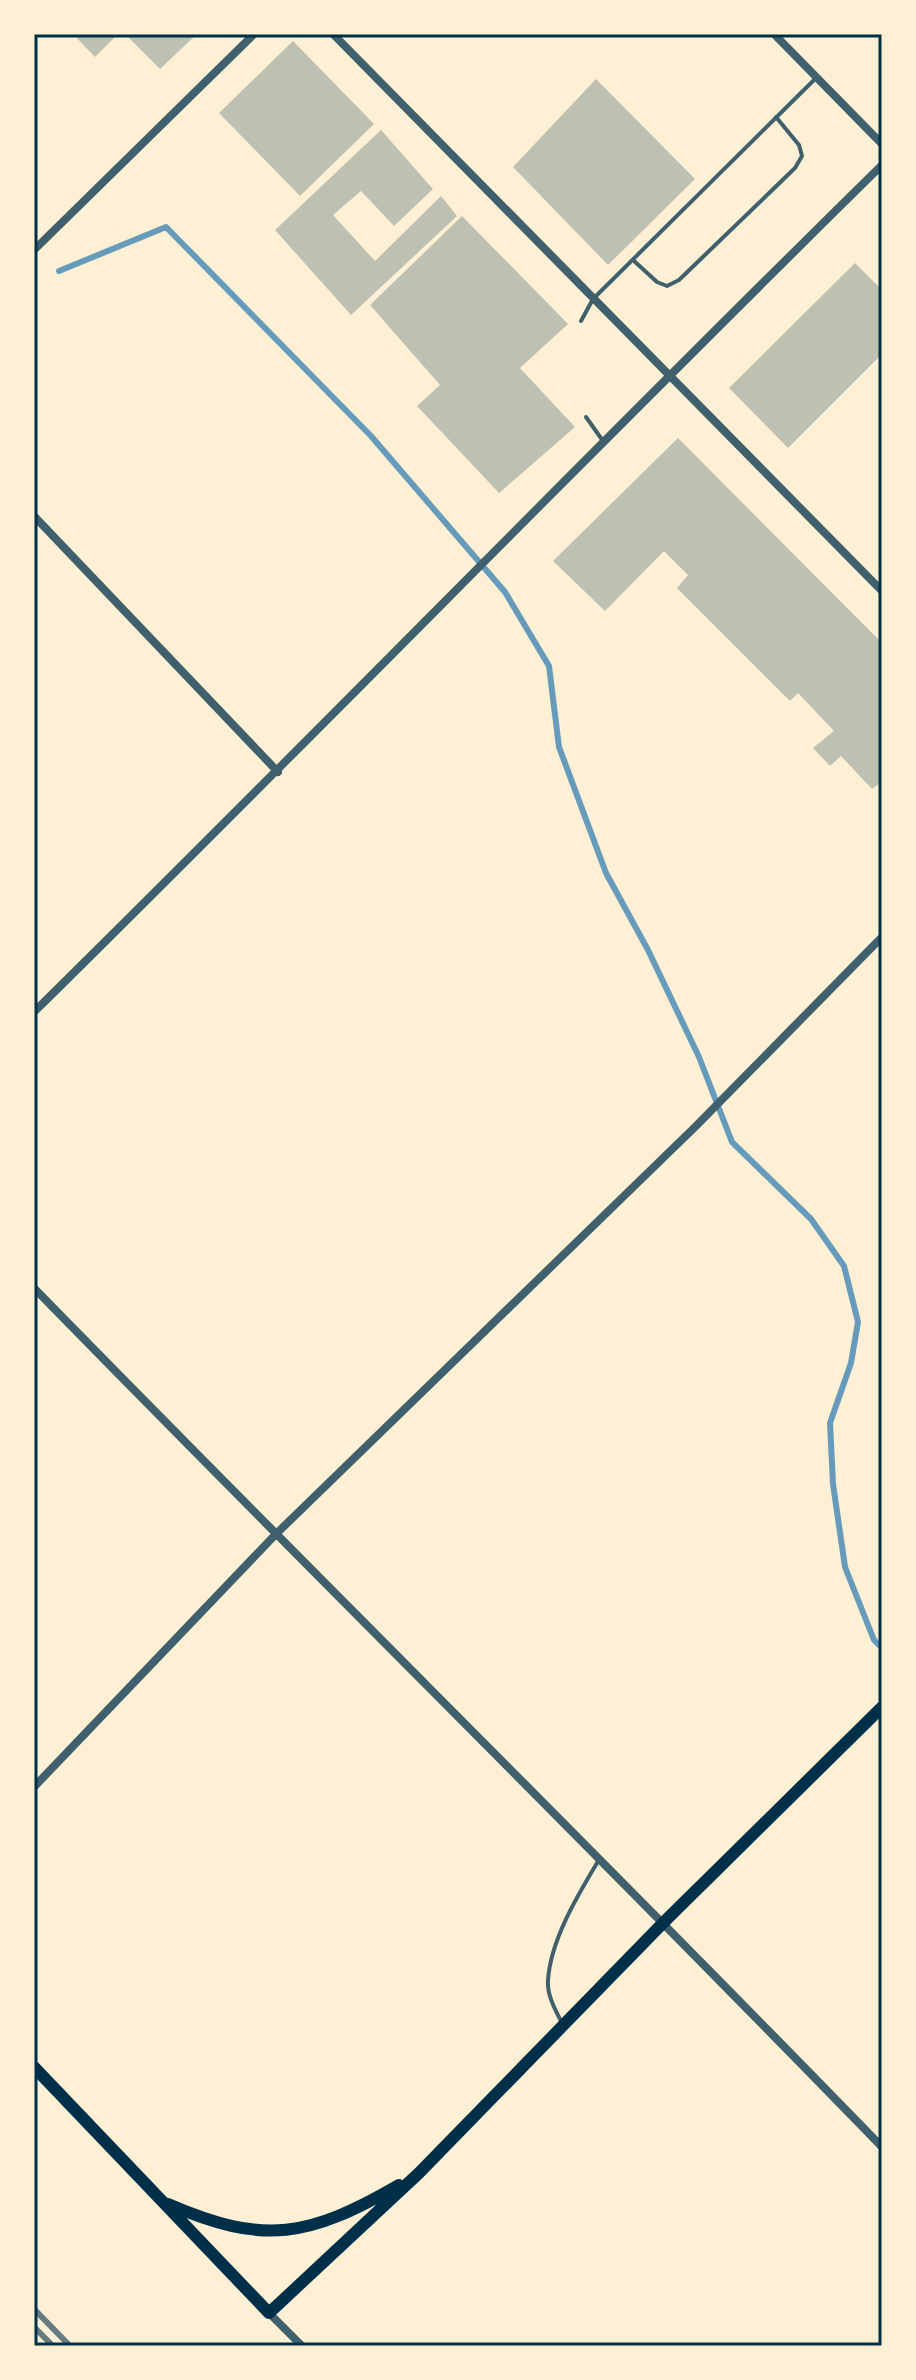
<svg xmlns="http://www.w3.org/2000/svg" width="916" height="2380" viewBox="0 0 916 2380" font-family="Signika,sans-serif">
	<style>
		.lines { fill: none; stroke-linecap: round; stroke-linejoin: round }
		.stream { stroke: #669bbc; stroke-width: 6 }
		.building { fill: #bec0b2 }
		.service { stroke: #3f606c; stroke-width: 4 }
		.minor { stroke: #3f606c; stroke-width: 8 }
		.primary { stroke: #003049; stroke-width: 12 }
		.rail { stroke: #657d81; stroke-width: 6 }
		.neatline { fill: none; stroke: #003049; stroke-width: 3 }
	</style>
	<rect width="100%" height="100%" fill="#fdf0d5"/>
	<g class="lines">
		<!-- stream -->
		<path class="stream" d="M59,271l107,-44 205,209 134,156 44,74 10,81 47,126 42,77 51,107 33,85 79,77 33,47 14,56 -7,41 -21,60 3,61 12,83 29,73 8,8"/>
	</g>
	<!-- building -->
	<path class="building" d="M73,34h45l-23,23z
		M125,34h72l-37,35z
		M293,41l81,83 -74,72 -81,-83z
		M596,79l99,100 -87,86 -95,-98z
		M381,130l52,59 -39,37 -33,-35 -28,24 42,46 66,-65 16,20 -106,99 -76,-85z
		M462,216l106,108 -48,44 55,59 -76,66 -82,-87 23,-21 -70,-80z
		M855,263l27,27v64l-94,94 -59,-60z
		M678,438l204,205v139l-10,7 -31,-33 -11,10 -17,-18 21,-17 -36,-38 -8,8 -113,-113 11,-13 -24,-24 -59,60 -52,-50z"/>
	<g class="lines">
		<!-- service -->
		<path class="service" d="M633,260l24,22 10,4 12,-6 116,-112 7,-12 -3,-11 -23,-28
			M581,321l12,-22 224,-222
			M586,417l17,24
			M562,2023c-6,-12 -15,-27 -14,-42 2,-41 31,-88 52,-123"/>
		<!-- minor -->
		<path class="minor" d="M333,34l549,557
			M774,34l108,110
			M34,250l220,-216
			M34,516l244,256
			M34,1012c284,-280 563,-567 848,-847
			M34,1288c281,288 568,570 848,859
			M34,1787l241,-252 421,-409 186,-189
			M269,2313l33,33"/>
		<!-- primary -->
		<path class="primary" d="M34,2067l235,246 150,-140 245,-251 218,-215
			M168,2204c97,42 141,33 231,-19"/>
		<!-- rail -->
		<path class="rail" d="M34,2309l36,37
			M34,2327l19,19"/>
	</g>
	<!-- border -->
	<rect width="916" height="2380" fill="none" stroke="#fdf0d5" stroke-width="72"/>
	<rect x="36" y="36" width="844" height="2308" class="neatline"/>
</svg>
